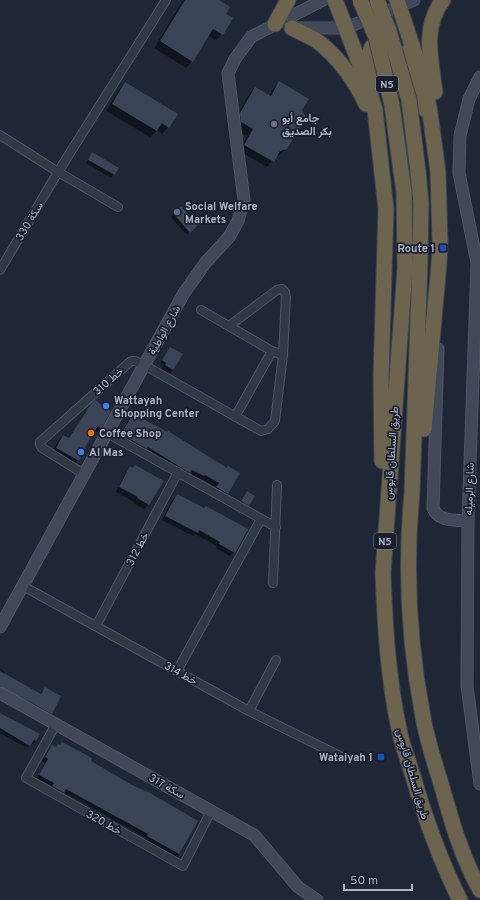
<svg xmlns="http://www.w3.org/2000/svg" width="480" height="900" viewBox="0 0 480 900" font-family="Overpass,Vazirmatn,sans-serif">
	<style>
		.shadow { fill: #0007 }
		.building { fill: #3b4457 }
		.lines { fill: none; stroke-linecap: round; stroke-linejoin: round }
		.street-casing { stroke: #505665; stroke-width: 10 }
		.secondary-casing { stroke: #505665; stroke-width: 13 }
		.highway-casing { stroke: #3d4351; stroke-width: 17 }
		.street { stroke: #323946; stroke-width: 8 }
		.secondary { stroke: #404859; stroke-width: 11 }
		.highway { stroke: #6c644f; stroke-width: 15 }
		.highway-bridge-casing { stroke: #3d4351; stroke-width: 17; stroke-linecap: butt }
		.highway-bridge { stroke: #6c644f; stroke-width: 15 }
		.worship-dot { fill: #6b7280; stroke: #181e2b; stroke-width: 1.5 }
		.service-dot { fill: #5c6f8a; stroke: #181e2b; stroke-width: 1.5 }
		.transit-dot { fill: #1a4fb4; stroke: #181e2b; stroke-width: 1.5 }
		.shop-dot { fill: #3f7fe0; stroke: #181e2b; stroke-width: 1.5 }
		.food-dot { fill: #e8710a; stroke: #181e2b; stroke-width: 1.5 }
		.labels { text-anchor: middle; stroke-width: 3.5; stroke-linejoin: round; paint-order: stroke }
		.shield { fill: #181e2b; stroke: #808696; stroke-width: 1 }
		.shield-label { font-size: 10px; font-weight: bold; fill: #acb3c4 }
		.poi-label { font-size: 11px; font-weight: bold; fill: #acb3c4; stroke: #181e2b; text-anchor: start }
		.street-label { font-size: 11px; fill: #acb3c4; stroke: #181e2b }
	</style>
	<rect width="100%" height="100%" fill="#1f2736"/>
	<!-- shadow -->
	<path class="shadow" d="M183,0h34l7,14 -2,20 -6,6 -8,-4 -16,25 -6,7 -32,-20z
		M125,83l43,44 -6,7 -5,-4 -7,7 -44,-26 13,-21z
		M279,83l7,66 -7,6 -3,1 -9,11 -28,-16 8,-15 -12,-7 -1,-9 15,-26 6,-6 14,8 4,-7z
		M92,153l26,15 -7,10 -25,-15z
		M181,207l16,18 -10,10 -16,-18z
		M170,348l3,22 -3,3 -8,-4 2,-3 -4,-3z
		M95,402l6,26 -5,4 -2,-1 -10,17 -6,12 -4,4 -22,-12 6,-11 5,-5 5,3 19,-29z
		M133,415l94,54v25l-3,3 -11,-6 3,-4 -16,-9 -1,1 -10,-6 -3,3 -68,-38 11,-19z
		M131,467l18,37 -5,5 -11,-6 1,-1 -18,-10 10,-20z
		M247,492l2,13 -3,3 -8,-4z
		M177,495l57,57 -4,4 -14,-8 1,-2 -22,-12 -2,2 -31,-16 11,-21z
		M0,670l5,3 -1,2 36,19 5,-6 6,25 -4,4 -47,-27z
		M0,713l36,28 -3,3 -2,-1 -4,5 -27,-15z
		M58,745l31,16 43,25 64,35 -17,33 -3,3 -32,-18 2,-1 -82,-46 -4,3 -10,-6 2,-3 -15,-8 9,-15 -4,-2 7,-12 3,-3 3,2z"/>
	<!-- building -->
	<path class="building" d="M185,0h34l11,7 -4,7 7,4 -10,17 -10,-6 -20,33 -33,-21z
		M279,81l30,18 -7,11 4,8 -19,31 -7,2 -6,11 -30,-17 9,-16 -12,-7 -1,-9 15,-26 16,9z
		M125,82l53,32 -9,14 -7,-5 -5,8 -45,-27z
		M92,152l27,16 -4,7 -27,-15z
		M181,206l17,19 -8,8 -17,-20z
		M170,347l13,7 -10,16 -8,-5 1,-2 -4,-3z
		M95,400l16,11 -10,18 -3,-3 -13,21 1,1 -7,13 -23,-13 7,-13 6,3 22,-34z
		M133,414l35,18v-1l59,37 1,-2 12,7 -12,21 -12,-7 3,-4 -14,-8 -1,1 -12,-6 -2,3 -42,-26 -1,2 -26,-15z
		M135,465l29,16 -15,24 -12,-7 1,-1 -19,-10 11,-21 3,2z
		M247,491l8,5 -6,10 -8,-5z
		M177,494l27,14 2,-2 42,23 -13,24 -16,-9 1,-2 -21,-12 -1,3 -33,-17z
		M0,671l41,23 4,-7 16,9 -9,18 -52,-28z
		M0,713l40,21 -4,7 -2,-1 -4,6 -30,-18z
		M62,742l30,16 -1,3 41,24 18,8 48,28 -19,33 -32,-18 1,-2 -82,-45 -2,4 -12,-7 2,-3 -15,-8 9,-16 -3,-2 7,-12 4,2 2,-3 2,1z"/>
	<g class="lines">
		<defs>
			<path id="street" d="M0,135l58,37 60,35
				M0,270l58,-98 108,-172
				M201,310l71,41 11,4
				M235,417l37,-66
				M107,433l169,94
				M84,474l-42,-26 -2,-3v-3l91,-81h4l9,4 117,66 7,-2 7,-8 8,-66 3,-58 -1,-5 -3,-3 -5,1 -48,36
				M273,583l4,-98
				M23,586l226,125 91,45
				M96,626l82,-154
				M177,671l84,-152
				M249,711l27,-51
				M56,724l-30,54 157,88 28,-55"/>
			<path id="secondary" d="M294,28h52l68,-28
				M480,77l-11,22 -9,37 -1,37 18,90 -9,258 -1,165 13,98
				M438,349l-5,159c5,14 23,12 35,13
				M0,627l184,-334 22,-31 23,-25 9,-16 6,-21 -16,-127 7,-14 16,-22 72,-37
				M0,693l254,142 44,52 19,13"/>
			<path id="highway" d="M335,0l32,83 8,27 11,99 -5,167 1,85
				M397,0l27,81 6,32 8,59 2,71 -1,21 -15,165
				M275,24l13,-24
				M292,28c8,4 17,8 25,13 20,14 39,41 49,63
				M406,53l12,49 8,8
				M374,79c-5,-17 -11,-36 13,-39
				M435,92c-4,-32 -13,-65 8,-92
				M401,171l3,21 1,76 -22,305c2,52 5,105 16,156 3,16 9,31 14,47 12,42 27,84 47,124
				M418,171l3,32 -1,59 -8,231c-7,73 -3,151 11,224 4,23 12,47 19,70 10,36 20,70 38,103"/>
		</defs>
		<!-- street casing -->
		<use href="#street" class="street-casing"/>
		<!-- secondary casing -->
		<use href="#secondary" class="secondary-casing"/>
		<!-- highway casing -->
		<use href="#highway" class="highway-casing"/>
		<!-- street -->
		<use href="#street" class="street"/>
		<!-- secondary -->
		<use href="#secondary" class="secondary"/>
		<!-- highway -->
		<use href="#highway" class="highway"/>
		<defs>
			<path id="highway-bridge" d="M360,0l16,37 16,68 9,66
				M377,0l12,31 20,69 9,71"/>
		</defs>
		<!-- highway-bridge casing -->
		<use href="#highway-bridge" class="highway-bridge-casing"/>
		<!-- highway-bridge -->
		<use href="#highway-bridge" class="highway-bridge"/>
	</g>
	<!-- markers -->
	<circle class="worship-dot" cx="274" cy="124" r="4"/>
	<circle class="service-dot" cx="177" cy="212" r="4"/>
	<g class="transit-dot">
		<rect x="439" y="244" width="8" height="8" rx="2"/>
		<rect x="377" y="753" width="8" height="8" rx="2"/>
	</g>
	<g class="shop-dot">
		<circle cx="106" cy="406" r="4"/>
		<circle cx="81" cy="452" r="4"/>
	</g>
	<circle class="food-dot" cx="91" cy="433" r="4"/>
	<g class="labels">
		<!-- shield labels -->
		<g class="shield">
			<rect x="376" y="76" width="22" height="16" rx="3"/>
			<rect x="374" y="533" width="22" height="16" rx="3"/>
		</g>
		<g class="shield-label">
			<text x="387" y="88">N5</text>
			<text x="385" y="545">N5</text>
		</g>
		<!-- poi labels -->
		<g class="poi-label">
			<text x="282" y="122">جامع أبو<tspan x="282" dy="13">بكر الصديق</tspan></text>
			<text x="185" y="210">Social Welfare<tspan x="185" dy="13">Markets</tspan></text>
			<text x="435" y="252" text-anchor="end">Route 1</text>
			<text x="114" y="404">Wattayah<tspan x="114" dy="13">Shopping Center</tspan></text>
			<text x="99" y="437">Coffee Shop</text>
			<text x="89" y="456">Al Mas</text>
			<text x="373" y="761" text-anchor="end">Wataiyah 1</text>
		</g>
		<!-- street labels -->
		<g class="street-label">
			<text transform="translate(29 221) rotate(-59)" y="4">سكة 330</text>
			<text transform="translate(164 330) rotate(-61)" y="4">شارع الواطية</text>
			<text transform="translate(108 381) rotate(-41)" y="4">خط 310</text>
			<text transform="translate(391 453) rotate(-86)" y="4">طريق السلطان قابوس</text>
			<text transform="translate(469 489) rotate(-88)" y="4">شارع الرميله</text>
			<text transform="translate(137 549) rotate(-62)" y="4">خط 312</text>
			<text transform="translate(181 673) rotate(29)" y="4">خط 314</text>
			<text transform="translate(413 774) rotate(74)" y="4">طريق السلطان قابوس</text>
			<text transform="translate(167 786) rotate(29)" y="4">سكة 317</text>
			<text transform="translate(104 822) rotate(29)" y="4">خط 320</text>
		</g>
	</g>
	<!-- scale -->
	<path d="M344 884v6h68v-6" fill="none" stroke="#acb3c4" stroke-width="2"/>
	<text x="350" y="884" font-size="12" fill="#acb3c4" stroke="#181e2b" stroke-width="3" paint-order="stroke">50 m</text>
</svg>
